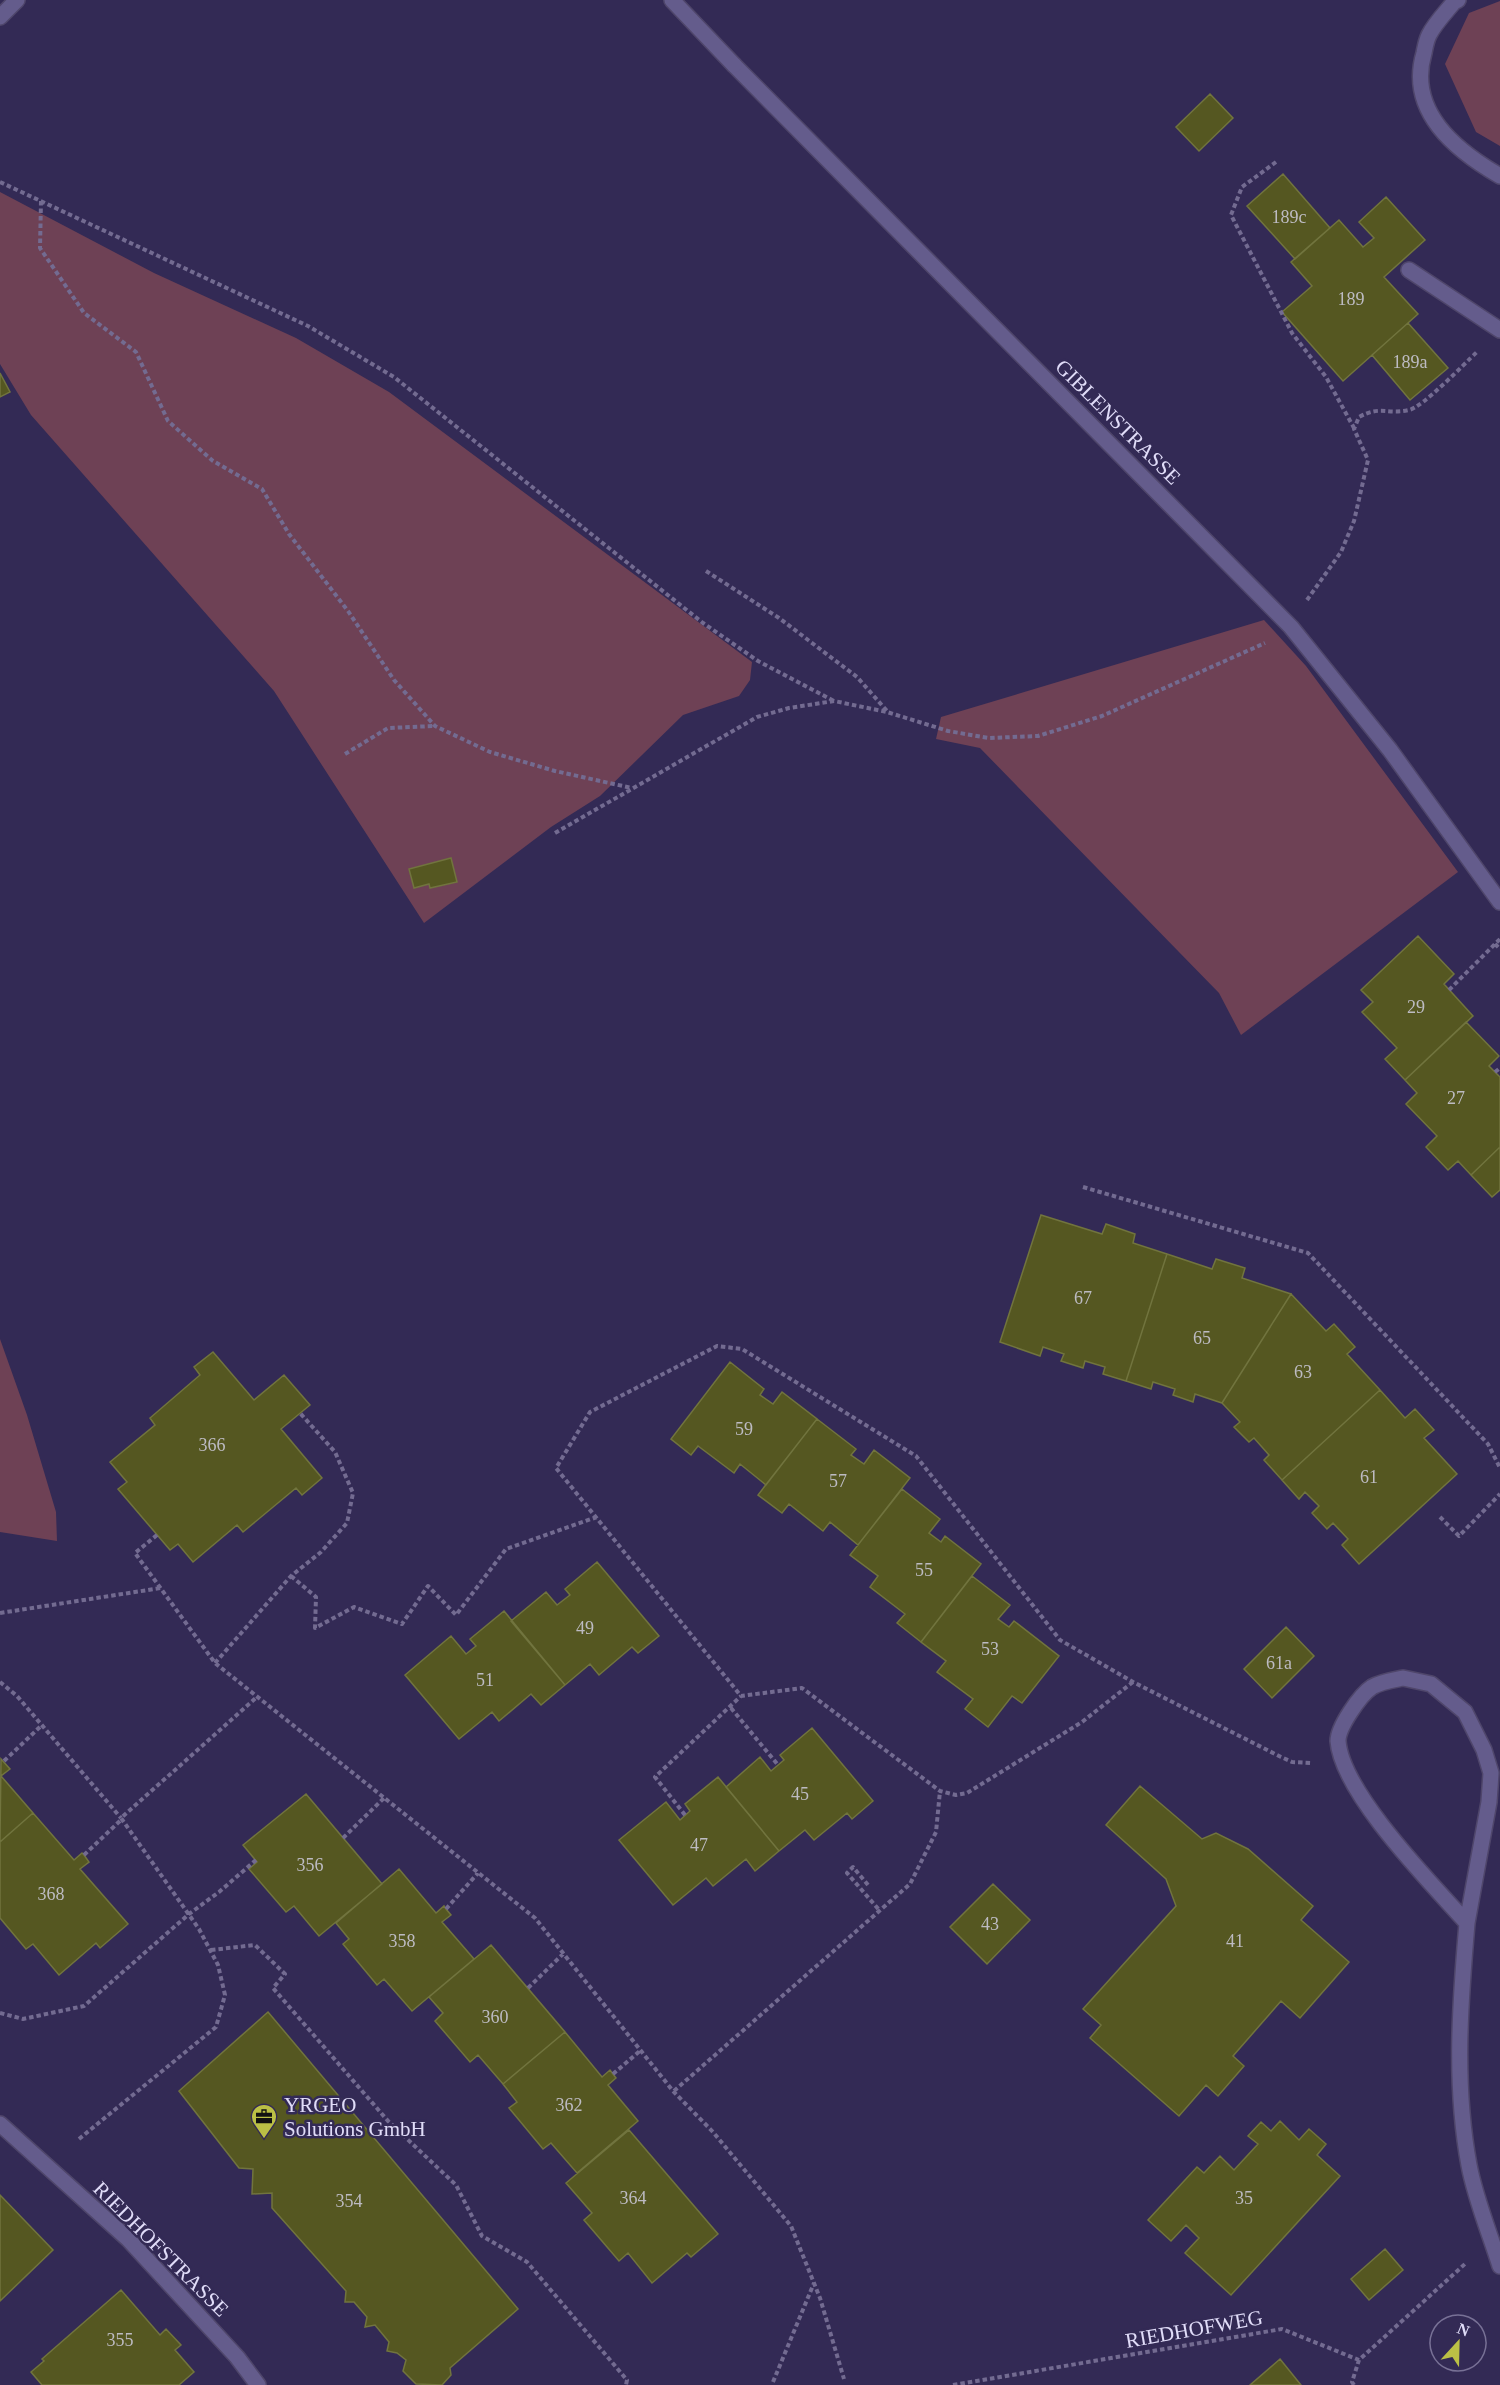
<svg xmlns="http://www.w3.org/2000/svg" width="1500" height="2385" viewBox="0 0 1500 2385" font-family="'Times New Roman',serif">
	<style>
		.green { fill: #6e4155 }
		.building { fill: #555721; stroke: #71743e; stroke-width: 1.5 }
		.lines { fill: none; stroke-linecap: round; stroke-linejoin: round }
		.service-casing { stroke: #4f466b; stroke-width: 18 }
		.minor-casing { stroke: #4f466b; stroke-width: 18 }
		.path { stroke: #736b91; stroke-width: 4; stroke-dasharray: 4.5 3; stroke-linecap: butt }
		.service { stroke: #645c8c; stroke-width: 15 }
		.minor { stroke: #645c8c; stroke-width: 15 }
		.labels { text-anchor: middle; stroke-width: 5; stroke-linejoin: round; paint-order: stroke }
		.number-label { font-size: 18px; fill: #bdbbc2 }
		.street-label { font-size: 21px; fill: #e0dcf8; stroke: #332a55 }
		.poi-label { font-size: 21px; fill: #e0dcf8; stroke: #332a55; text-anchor: start }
	</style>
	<rect width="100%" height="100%" fill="#332a55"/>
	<!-- green -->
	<path class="green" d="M1500,1v145l-24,-14 -31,-68 24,-51z
		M0,192l154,81 142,65 93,54 363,270 -2,18 -11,16 -56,19 -83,81 -49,31 -127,96 -150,-232 -243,-276 -31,-51z
		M1264,620l42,46 152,206 -217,163 -22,-42 -239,-245 -44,-9 5,-22z
		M0,1339l27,76 29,97 1,29 -57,-9z"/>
	<!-- building -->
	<path class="building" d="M1210,94l23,24 -34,33 -23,-24z
		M1283,174l47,54 -35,31 -48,-53z
		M1386,197l39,43 -41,37 34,37 -75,67 -61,-69 30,-26 -21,-24 48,-42 24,27 11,-9 -15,-16z
		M1408,323l40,45 -38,32 -38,-45z
		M0,373l10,19 -10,5z
		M451,858l6,24 -27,6 -1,-4 -15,4 -5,-19z
		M1418,936l36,38 -10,10 29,32 -68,64 -20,-21 12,-11 -35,-36 11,-10 -12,-12z
		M1466,1022l33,34 -10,10 11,11v70l-29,28 -13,-14 -10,9 -22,-23 11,-11 -31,-32 11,-11 -12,-13z
		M1500,1147v43l-8,7 -21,-22z
		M1041,1215l61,19 4,-10 29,10 -2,9 34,11 -41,127 -23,-7 2,-7 -20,-6 -2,7 -22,-7 3,-7 -21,-7 -3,9 -40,-14z
		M1167,1254l45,15 4,-10 29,9 -3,10 49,16 -69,109 -27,-9 -2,8 -20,-7 2,-6 -22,-7 -2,7 -25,-8z
		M1291,1294l35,37 8,-7 21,23 -8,7 33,36 -98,90 -18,-20 5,-5 -15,-17 -5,4 -15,-15 6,-5 -18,-19z
		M213,1352l41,48 30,-25 26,30 -29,24 41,49 -20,17 -6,-7 -53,44 -6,-7 -44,37 -15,-18 -8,6 -52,-61 9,-7 -17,-20 45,-37 -5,-7 50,-43 -6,-8z
		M730,1362l34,27 -4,6 13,9 9,-12 35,27 -51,66 -26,-21 -6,9 -36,-27 -7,9 -20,-16z
		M1380,1390l25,28 10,-9 19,21 -10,8 33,36 -98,90 -17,-19 6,-6 -15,-16 -6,6 -15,-16 7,-7 -14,-14 -6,7 -17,-19z
		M817,1419l39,30 -5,6 13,9 10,-14 36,28 -52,67 -28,-23 -7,9 -34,-27 -7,9 -24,-18z
		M902,1489l38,30 -11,14 12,9 4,-6 36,28 -60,78 -24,-19 8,-9 -35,-27 8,-11 -28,-21z
		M597,1562l62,74 -21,17 -6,-6 -33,28 -9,-11 -25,21 -54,-64 35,-29 11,13 13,-10 -5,-6z
		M972,1576l38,29 -12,14 11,8 5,-6 45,35 -37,47 -10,-7 -24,31 -23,-18 8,-10 -36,-27 9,-11 -25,-19z
		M504,1611l61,74 -24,20 -10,-11 -32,27 -7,-9 -33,27 -54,-64 46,-39 15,18 10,-8 -6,-7z
		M1286,1627l28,29 -42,42 -28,-29z
		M812,1728l61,73 -21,18 -5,-6 -33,27 -9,-10 -26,21 -53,-64 34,-30 11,14 13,-11 -4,-5z
		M1,1759l9,10 -9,7 32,37 -33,29z
		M718,1777l61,74 -24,20 -9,-12 -33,27 -7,-8 -33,27 -54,-65 47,-38 14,18 10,-9 -5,-7z
		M1140,1786l62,53 14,-6 32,16 65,57 -12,14 48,42 -49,56 -19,-17 -48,55 11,10 -26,30 -12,-11 -27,31 -89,-78 11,-13 -18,-16 93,-103 -10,-27 -60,-54z
		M306,1794l76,90 -63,52 -25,-30 -8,6 -37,-43 8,-7 -14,-17z
		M33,1813l41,47 8,-7 2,2 5,7 -9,7 48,55 -28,24 -4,-5 -37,32 -26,-31 -7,5 -26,-31v-76z
		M399,1869l37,44 8,-7 2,3 5,6 -9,7 32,37 -62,52 -28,-32 -7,6 -34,-41 6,-5 -13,-16z
		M993,1884l37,36 -43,44 -37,-37z
		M491,1945l74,87 -62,52 -25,-29 -8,7 -35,-41 8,-8 -14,-16z
		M268,2012l250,297 -68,59 1,7 -9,10 -26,-1 -13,-13 3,-11 -9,-7 -10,-2 2,-9 -14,-17 -10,2 2,-10 -13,-15h-9l1,-11 -74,-83v-15l-20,1 1,-25 -14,-1 -60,-77z
		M565,2032l37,45 8,-7 6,8 -8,7 30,36 -61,52 -26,-30 -8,6 -34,-41 8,-6 -14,-18z
		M1280,2121l19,19 10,-11 17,15 -9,11 23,21 -109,119 -46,-42 14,-15 -13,-13 -15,16 -23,-21 49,-53 7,6 16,-17 14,14 24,-26 -10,-8 13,-14 10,9z
		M629,2130l89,104 -27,23 -4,-4 -35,30 -24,-30 -9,8 -35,-41 8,-7 -26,-30z
		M0,2195l53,55 -53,51z
		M1385,2249l18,21 -34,30 -18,-21z
		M121,2290l39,45 6,-6 15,16 -6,5 19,22 -15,13h-137l-11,-13 13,-11 -2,-2z
		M1280,2359l21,26h-51z"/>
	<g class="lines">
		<defs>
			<path id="service" d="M1458,0l-4,2c-8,10 -19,21 -25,33 -3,6 -4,13 -5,18 -17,58 31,97 76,123
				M0,17l17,-17
				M734,65l557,562 99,123 110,152
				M1409,270l91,60"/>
			<path id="minor" d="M672,0l62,65
				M1403,1678l28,6 34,28 19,38 7,23 -2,29 -22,121c-36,-40 -125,-130 -129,-182 0,-14 22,-46 34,-54 8,-5 21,-7 31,-9z
				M1467,1923c-7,81 -13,162 2,242 6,33 21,69 31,101
				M0,2124l128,115 109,118 21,28"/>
		</defs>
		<!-- service casing -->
		<use href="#service" class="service-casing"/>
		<!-- minor casing -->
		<use href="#minor" class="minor-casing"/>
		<!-- path -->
		<path class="path" d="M1276,162l-34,25 -11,28 61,118 34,44 28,51
			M0,182l308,144 86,51 309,246 55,38 76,40
			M41,201l-1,47 44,65 52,39 32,69 45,40 49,28 27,45 59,77 46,69 41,46 55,26 65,19 77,17
			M706,571l73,47 78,59 30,34
			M1307,600l34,-48 13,-31 14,-61 -14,-31 5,-12c22,-12 28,-2 50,-7 14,-3 55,-46 68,-58
			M345,754l43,-26 46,-2
			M555,833l202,-116 32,-9 45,-7 53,11 61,19 41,7 49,-2 64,-20 163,-73
			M1495,944l5,5
			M1449,990l51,-51
			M1495,1072l5,-4
			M1083,1187l225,66 180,191 12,24
			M1440,1517l19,19 41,-42
			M157,1535l-22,18 80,110 320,255 138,173 40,41 78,94 29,72 24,81
			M291,1576l25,21 -1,31 39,-21 48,17 26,-38 28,29 50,-66 91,-32
			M0,1613l161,-25
			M215,1663l76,-87 30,-24 26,-29 6,-30 -18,-41 -35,-39
			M0,1682l17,14 104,122
			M1133,1682l-51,40 -115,71 -11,2 -16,-4 -138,-103 -61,8 -185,-228 34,-56 127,-66 25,3 174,107 144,184 73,42 148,75 11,5 20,1
			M731,1708l47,57
			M4,1761l38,-36
			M685,1815l-30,-38 86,-81
			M343,1838l41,-40
			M84,1855l38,-36
			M868,1885l-15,-18 -6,6 33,38
			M446,1909l32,-36
			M211,1950l44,-5 30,29 -12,14 115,133 68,64 26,51 45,26 100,118 -1,5
			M528,1988l35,-34
			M0,2013l23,6 61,-13 105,-92 30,-22 37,-32
			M613,2074l28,-24
			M674,2091l236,-207 26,-52 4,-41
			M79,2139l137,-112 9,-32 -7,-30 -19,-36 -78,-111 136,-121
			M773,2382l41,-99
			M953,2385l329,-56 77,31 107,-97
			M1354,2385l-2,-3 7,-22"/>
		<!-- service -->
		<use href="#service" class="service"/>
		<!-- minor -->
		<use href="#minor" class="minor"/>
	</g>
	<!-- icons -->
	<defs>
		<symbol id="office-pin" viewBox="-11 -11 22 30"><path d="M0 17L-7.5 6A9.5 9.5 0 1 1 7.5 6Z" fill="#bbc045" stroke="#332a55"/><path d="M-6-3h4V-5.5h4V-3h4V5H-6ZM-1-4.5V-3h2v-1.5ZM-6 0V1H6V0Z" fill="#111"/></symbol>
	</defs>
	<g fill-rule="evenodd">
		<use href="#office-pin" x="249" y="2102" width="30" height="40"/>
	</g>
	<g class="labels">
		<!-- number labels -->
		<g class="number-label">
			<text x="1289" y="223">189c</text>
			<text x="1351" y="305">189</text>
			<text x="1410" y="368">189a</text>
			<text x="1416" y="1013">29</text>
			<text x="1456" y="1104">27</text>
			<text x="1083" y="1304">67</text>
			<text x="1202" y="1344">65</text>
			<text x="1303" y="1378">63</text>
			<text x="744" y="1435">59</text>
			<text x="212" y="1451">366</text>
			<text x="1369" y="1483">61</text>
			<text x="838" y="1487">57</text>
			<text x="924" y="1576">55</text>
			<text x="585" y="1634">49</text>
			<text x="990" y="1655">53</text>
			<text x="1279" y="1669">61a</text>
			<text x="485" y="1686">51</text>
			<text x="800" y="1800">45</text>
			<text x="699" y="1851">47</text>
			<text x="310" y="1871">356</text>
			<text x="51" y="1900">368</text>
			<text x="990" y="1930">43</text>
			<text x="402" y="1947">358</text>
			<text x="1235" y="1947">41</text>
			<text x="495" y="2023">360</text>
			<text x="569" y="2111">362</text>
			<text x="633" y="2204">364</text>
			<text x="1244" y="2204">35</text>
			<text x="349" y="2207">354</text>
			<text x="120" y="2346">355</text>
		</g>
		<!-- street labels -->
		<g class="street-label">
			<text transform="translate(1118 422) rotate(45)" y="7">GIBLENSTRASSE</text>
			<text transform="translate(161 2249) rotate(45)" y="7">RIEDHOFSTRASSE</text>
			<text transform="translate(1194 2329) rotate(-10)" y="7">RIEDHOFWEG</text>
		</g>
		<!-- poi labels -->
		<g class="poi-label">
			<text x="284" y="2112">YRGEO<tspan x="284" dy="24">Solutions GmbH</tspan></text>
		</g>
	</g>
	<!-- north arrow -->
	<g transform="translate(1458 2343) rotate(22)"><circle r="28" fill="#332a55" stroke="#787196" stroke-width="1.5"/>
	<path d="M0-4.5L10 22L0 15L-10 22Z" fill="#bbc045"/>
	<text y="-9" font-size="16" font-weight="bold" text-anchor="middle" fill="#e0dcf8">N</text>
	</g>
</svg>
